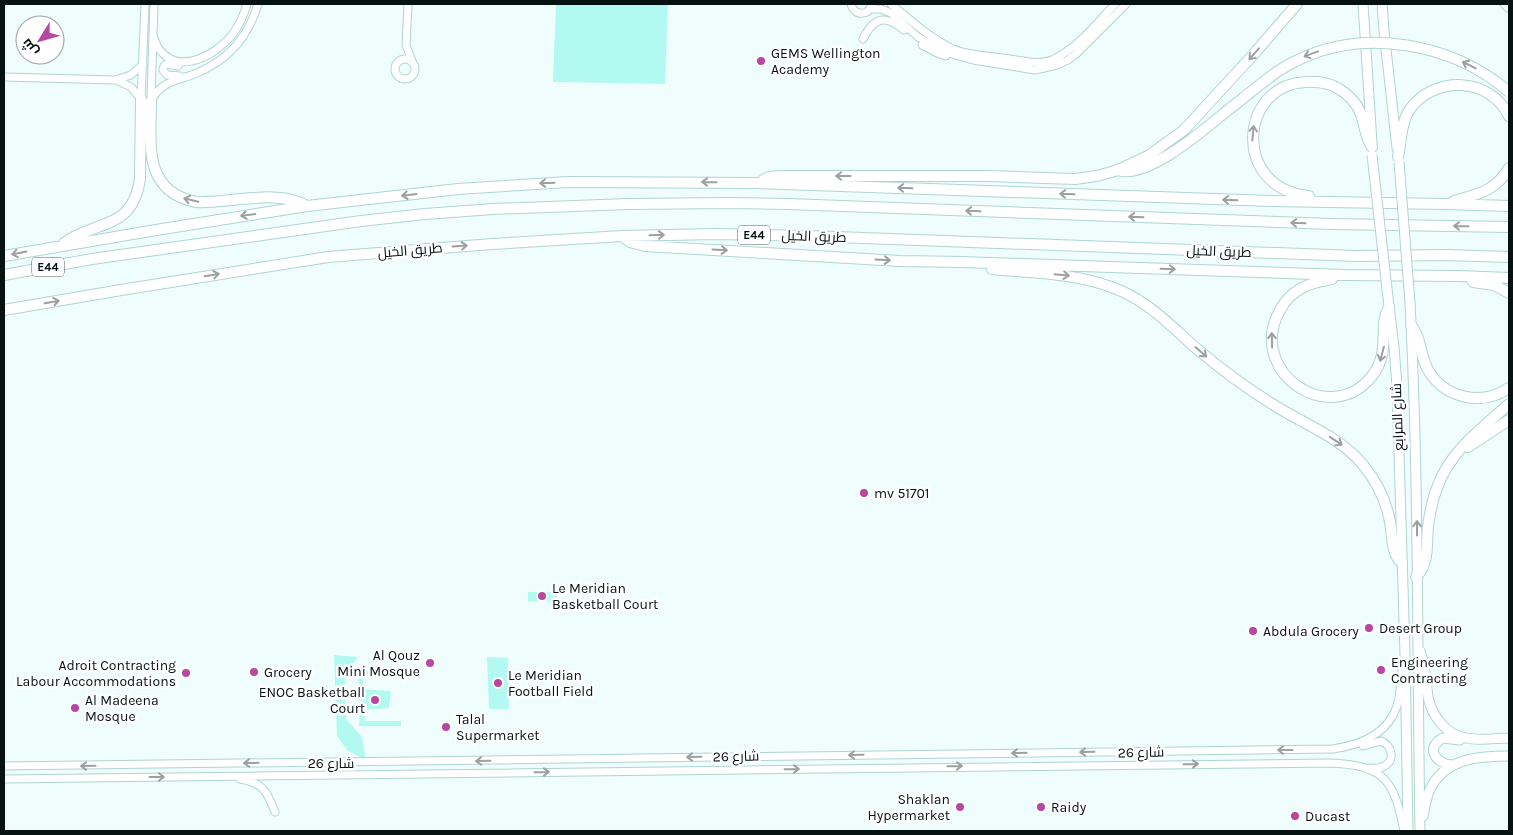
<svg xmlns="http://www.w3.org/2000/svg" width="1513" height="835" viewBox="0 0 1513 835" font-family="Karla,Cairo,sans-serif">
	<style>
		.green { fill: #b2faf1 }
		.lines { fill: none; stroke-linecap: round; stroke-linejoin: round }
		.minor-casing { stroke: #afd5d0; stroke-width: 9 }
		.major-casing { stroke: #afd5d0; stroke-width: 11 }
		.highway-casing { stroke: #afd5d0; stroke-width: 12 }
		.minor { stroke: #fff; stroke-width: 7 }
		.major { stroke: #fff; stroke-width: 9 }
		.highway { stroke: #fff; stroke-width: 10 }
		.major-bridge-casing { stroke: #afd5d0; stroke-width: 11; stroke-linecap: butt }
		.highway-bridge-casing { stroke: #afd5d0; stroke-width: 12; stroke-linecap: butt }
		.major-bridge { stroke: #fff; stroke-width: 9 }
		.highway-bridge { stroke: #fff; stroke-width: 10 }
		.oneway { stroke: #9ba0a0 }
		.poi-dot { fill: #b847a2; stroke: #fff; stroke-width: 2 }
		.labels { text-anchor: middle; stroke-width: 5; stroke-linejoin: round; paint-order: stroke }
		.shield { fill: #fff; stroke: #505958; stroke-width: 1 }
		.shield-label { font-size: 12px; font-weight: bold; fill: #051211 }
		.poi-label { font-size: 14px; fill: #051211; stroke: #fff; text-anchor: start }
		.street-label { font-size: 14px; fill: #051211; stroke: #fff }
	</style>
	<rect width="100%" height="100%" fill="#effefc"/>
	<!-- green -->
	<path class="green" d="M556,4h112l-3,80 -112,-2z
		M528,592h29v8l-29,2z
		M334,655l24,2 -13,18 1,44 16,18 4,23 -18,-9 -11,-15z
		M487,657l21,1 1,51h-20z
		M400,670l1,6 -38,-1v11h-4l-1,-12 4,-3z
		M360,689l31,2 -2,17 -25,2 1,11h36v5h-42l1,-15 1,-1z"/>
	<g class="lines">
		<defs>
			<path id="minor" d="M408,4l-2,41 6,16
				M851,4c2,8 8,11 16,8l5,-6
				M891,4c19,16 39,34 62,45 17,7 39,7 57,10 14,2 28,6 42,1 25,-11 45,-37 63,-56
				M871,9h10l10,4 27,24 27,15 28,8 62,10 22,-5 11,-5 9,-7 49,-49
				M153,35c2,5 3,10 6,14 20,27 57,6 73,-14 7,-9 12,-20 15,-31
				M863,39c11,-22 22,-25 41,-9
				M922,45l15,8 9,3
				M395 69a10 10 0 1 1 20 0a10 10 0 1 1-20 0Z
				M178,66l-11,-2 -3,2 -1,4 4,5 13,1
				M4,77l111,3 16,-5 12,-11
				M118,81l13,6 10,12
				M151,98l3,-94
				M141,99l4,-95
				M151,101c11,-22 29,-20 48,-29 30,-13 50,-37 59,-68
				M1363,746l18,-5c12,5 15,21 1,26 -4,2 -8,1 -13,1
				M4,766c443,-3 886,-13 1329,-17 27,-4 55,-15 64,-43 3,-11 4,-24 5,-35
				M4,779l1325,-16c55,2 65,16 75,68
				M240,779c23,4 27,12 35,33"/>
			<path id="major" d="M1363,4l9,139
				M1382,4l2,27 13,117
				M1387,289l7,58 3,39 8,268 3,177
				M1410,303c9,176 7,352 10,528
				M1420,651c6,15 6,30 8,46 4,19 18,38 38,41 13,3 30,0 43,0
				M1452,765c-17,-2 -27,-17 -9,-27l17,2
				M1423,816c2,-9 3,-18 7,-27 15,-31 49,-33 79,-33"/>
			<path id="highway" d="M1506,4l3,3
				M151,101c0,42 -9,90 45,101 34,2 81,-14 111,4
				M1398,157c3,-15 3,-35 12,-48 25,-34 80,-32 99,7
				M1118,170c29,10 88,-42 110,-60
				M763,180l6,-3 12,-1h207l87,3 22,-3 21,-6 30,-14 36,-26 69,-75 44,-51
				M1309,196c-77,-7 -71,-111 -3,-114 14,-1 28,2 39,11 10,8 17,20 19,32 2,8 3,15 8,22
				M1454,201c24,-7 42,-10 55,-33
				M622,236l8,6 15,4 255,15 62,1 382,13 114,1 51,2
				M64,243c32,-24 68,-11 76,-64l1,-80
				M4,256l152,-26 151,-24 151,-17 110,-7 190,1 513,18 174,3 64,2
				M992,269c43,4 87,4 127,21 31,13 53,37 78,59 25,21 52,41 80,58 29,18 65,31 87,59 12,15 21,33 25,51 4,14 1,37 13,46
				M4,275l88,-16 269,-38 64,-7 68,-5 135,-5 99,-1 61,1 544,20 177,3
				M1332,279c-9,2 -18,3 -26,7 -12,5 -21,14 -27,26 -32,60 51,117 93,64 20,-26 5,-48 17,-69
				M1473,282l21,3 15,8
				M4,310l117,-20 207,-33 164,-13 130,-8 93,-2 94,2 547,20 91,-1 62,2
				M1411,325c10,12 9,29 16,43 16,30 54,39 82,20
				M1468,447l41,-27
				M1416,577c14,-14 10,-34 12,-51 2,-13 4,-26 9,-38 13,-37 44,-59 72,-84"/>
		</defs>
		<!-- minor casing -->
		<use href="#minor" class="minor-casing"/>
		<!-- major casing -->
		<use href="#major" class="major-casing"/>
		<!-- highway casing -->
		<use href="#highway" class="highway-casing"/>
		<!-- minor -->
		<use href="#minor" class="minor"/>
		<!-- major -->
		<use href="#major" class="major"/>
		<!-- highway -->
		<use href="#highway" class="highway"/>
		<defs>
			<path id="major-bridge" d="M1372,155l15,134
				M1399,162l11,141"/>
			<path id="highway-bridge" d="M1228,110c22,-16 44,-38 68,-49 68,-34 157,-18 213,31"/>
		</defs>
		<!-- major-bridge casing -->
		<use href="#major-bridge" class="major-bridge-casing"/>
		<!-- highway-bridge casing -->
		<use href="#highway-bridge" class="highway-bridge-casing"/>
		<!-- major-bridge -->
		<use href="#major-bridge" class="major-bridge"/>
		<!-- highway-bridge -->
		<use href="#highway-bridge" class="highway-bridge"/>
	</g>
	<!-- one-way arrows -->
	<defs><path id="oneway-shaft" d="M-6 0H5M1.5-3L5.5 0L1.5 3" fill="none" stroke-width="1.6" stroke-linecap="round" stroke-linejoin="round" transform="scale(1.25)"/></defs>
	<g class="oneway">
		<use href="#oneway-shaft" transform="translate(1254 54) rotate(131)"/>
		<use href="#oneway-shaft" transform="translate(1311 54) rotate(160)"/>
		<use href="#oneway-shaft" transform="translate(1469 65) rotate(-153)"/>
		<use href="#oneway-shaft" transform="translate(1253 133) rotate(-85)"/>
		<use href="#oneway-shaft" transform="translate(843 176) rotate(-180)"/>
		<use href="#oneway-shaft" transform="translate(709 182) rotate(-179)"/>
		<use href="#oneway-shaft" transform="translate(547 183) rotate(178)"/>
		<use href="#oneway-shaft" transform="translate(905 188) rotate(-178)"/>
		<use href="#oneway-shaft" transform="translate(1067 194) rotate(-178)"/>
		<use href="#oneway-shaft" transform="translate(409 195) rotate(173)"/>
		<use href="#oneway-shaft" transform="translate(191 200) rotate(-166)"/>
		<use href="#oneway-shaft" transform="translate(1230 200) rotate(-178)"/>
		<use href="#oneway-shaft" transform="translate(973 211) rotate(-178)"/>
		<use href="#oneway-shaft" transform="translate(248 215) rotate(172)"/>
		<use href="#oneway-shaft" transform="translate(1136 217) rotate(-178)"/>
		<use href="#oneway-shaft" transform="translate(1298 223) rotate(-178)"/>
		<use href="#oneway-shaft" transform="translate(1461 226) rotate(-179)"/>
		<use href="#oneway-shaft" transform="translate(657 235) rotate(-2)"/>
		<use href="#oneway-shaft" transform="translate(460 246) rotate(-4)"/>
		<use href="#oneway-shaft" transform="translate(720 250) rotate(3)"/>
		<use href="#oneway-shaft" transform="translate(19 253) rotate(169)"/>
		<use href="#oneway-shaft" transform="translate(883 260) rotate(3)"/>
		<use href="#oneway-shaft" transform="translate(1168 269) rotate(2)"/>
		<use href="#oneway-shaft" transform="translate(212 275) rotate(-9)"/>
		<use href="#oneway-shaft" transform="translate(1062 275) rotate(5)"/>
		<use href="#oneway-shaft" transform="translate(52 302) rotate(-10)"/>
		<use href="#oneway-shaft" transform="translate(1272 340) rotate(-91)"/>
		<use href="#oneway-shaft" transform="translate(1201 352) rotate(41)"/>
		<use href="#oneway-shaft" transform="translate(1382 354) rotate(105)"/>
		<use href="#oneway-shaft" transform="translate(1336 441) rotate(33)"/>
		<use href="#oneway-shaft" transform="translate(1417 528) rotate(-90)"/>
		<use href="#oneway-shaft" transform="translate(1285 750) rotate(180)"/>
		<use href="#oneway-shaft" transform="translate(1087 752) rotate(179)"/>
		<use href="#oneway-shaft" transform="translate(1019 753) rotate(179)"/>
		<use href="#oneway-shaft" transform="translate(856 755) rotate(179)"/>
		<use href="#oneway-shaft" transform="translate(694 757) rotate(179)"/>
		<use href="#oneway-shaft" transform="translate(483 761) rotate(179)"/>
		<use href="#oneway-shaft" transform="translate(251 763) rotate(179)"/>
		<use href="#oneway-shaft" transform="translate(1191 764) rotate(-1)"/>
		<use href="#oneway-shaft" transform="translate(88 766) rotate(179)"/>
		<use href="#oneway-shaft" transform="translate(955 766) rotate(-1)"/>
		<use href="#oneway-shaft" transform="translate(792 769) rotate(-1)"/>
		<use href="#oneway-shaft" transform="translate(542 772) rotate(-1)"/>
		<use href="#oneway-shaft" transform="translate(157 777)"/>
	</g>
	<!-- markers -->
	<g class="poi-dot">
		<circle cx="761" cy="61" r="5"/>
		<circle cx="864" cy="493" r="5"/>
		<circle cx="542" cy="596" r="5"/>
		<circle cx="1369" cy="628" r="5"/>
		<circle cx="1253" cy="631" r="5"/>
		<circle cx="430" cy="663" r="5"/>
		<circle cx="1381" cy="670" r="5"/>
		<circle cx="254" cy="672" r="5"/>
		<circle cx="186" cy="673" r="5"/>
		<circle cx="498" cy="683" r="5"/>
		<circle cx="375" cy="700" r="5"/>
		<circle cx="75" cy="708" r="5"/>
		<circle cx="446" cy="727" r="5"/>
		<circle cx="960" cy="807" r="5"/>
		<circle cx="1041" cy="807" r="5"/>
		<circle cx="1295" cy="816" r="5"/>
	</g>
	<g class="labels">
		<!-- shield labels -->
		<g class="shield">
			<rect x="738" y="225.5" width="32" height="19" rx="4"/>
			<rect x="32" y="257.5" width="32" height="19" rx="4"/>
		</g>
		<g class="shield-label">
			<text x="754" y="239">E44</text>
			<text x="48" y="271">E44</text>
		</g>
		<!-- poi labels -->
		<g class="poi-label">
			<text x="771" y="58">GEMS Wellington<tspan x="771" dy="16">Academy</tspan></text>
			<text x="874" y="498">mv 51701</text>
			<text x="552" y="593">Le Meridian<tspan x="552" dy="16">Basketball Court</tspan></text>
			<text x="1379" y="633">Desert Group</text>
			<text x="1263" y="636">Abdula Grocery</text>
			<text x="420" y="660" text-anchor="end">Al Qouz<tspan x="420" dy="16">Mini Mosque</tspan></text>
			<text x="1391" y="667">Engineering<tspan x="1391" dy="16">Contracting</tspan></text>
			<text x="176" y="670" text-anchor="end">Adroit Contracting<tspan x="176" dy="16">Labour Accommodations</tspan></text>
			<text x="264" y="677">Grocery</text>
			<text x="508" y="680">Le Meridian<tspan x="508" dy="16">Football Field</tspan></text>
			<text x="365" y="697" text-anchor="end">ENOC Basketball<tspan x="365" dy="16">Court</tspan></text>
			<text x="85" y="705">Al Madeena<tspan x="85" dy="16">Mosque</tspan></text>
			<text x="456" y="724">Talal<tspan x="456" dy="16">Supermarket</tspan></text>
			<text x="950" y="804" text-anchor="end">Shaklan<tspan x="950" dy="16">Hypermarket</tspan></text>
			<text x="1051" y="812">Raidy</text>
			<text x="1305" y="821">Ducast</text>
		</g>
		<!-- street labels -->
		<g class="street-label">
			<text transform="translate(814 236) rotate(2)" y="5">طريق الخيل</text>
			<text transform="translate(410 250) rotate(-5)" y="5">طريق الخيل</text>
			<text transform="translate(1219 251) rotate(2)" y="5">طريق الخيل</text>
			<text transform="translate(1397 417) rotate(-92)" y="5">شارع المرابع</text>
			<text transform="translate(1141 752) rotate(-1)" y="5">شارع 26</text>
			<text transform="translate(736 756) rotate(-1)" y="5">شارع 26</text>
			<text x="331" y="768">شارع 26</text>
		</g>
	</g>
	<!-- border -->
	<rect width="1513" height="835" fill="none" stroke="#051211" stroke-width="10"/>
	<!-- north arrow -->
	<g transform="translate(40 40) rotate(233)"><circle r="24" fill="#ffffff" stroke="#9ba0a0"/>
	<path d="M0-4L9 19L0 12L-9 19Z" fill="#b847a2"/>
	<text y="-8" font-size="14" font-weight="bold" text-anchor="middle" fill="#051211">ش</text>
	</g>
</svg>
